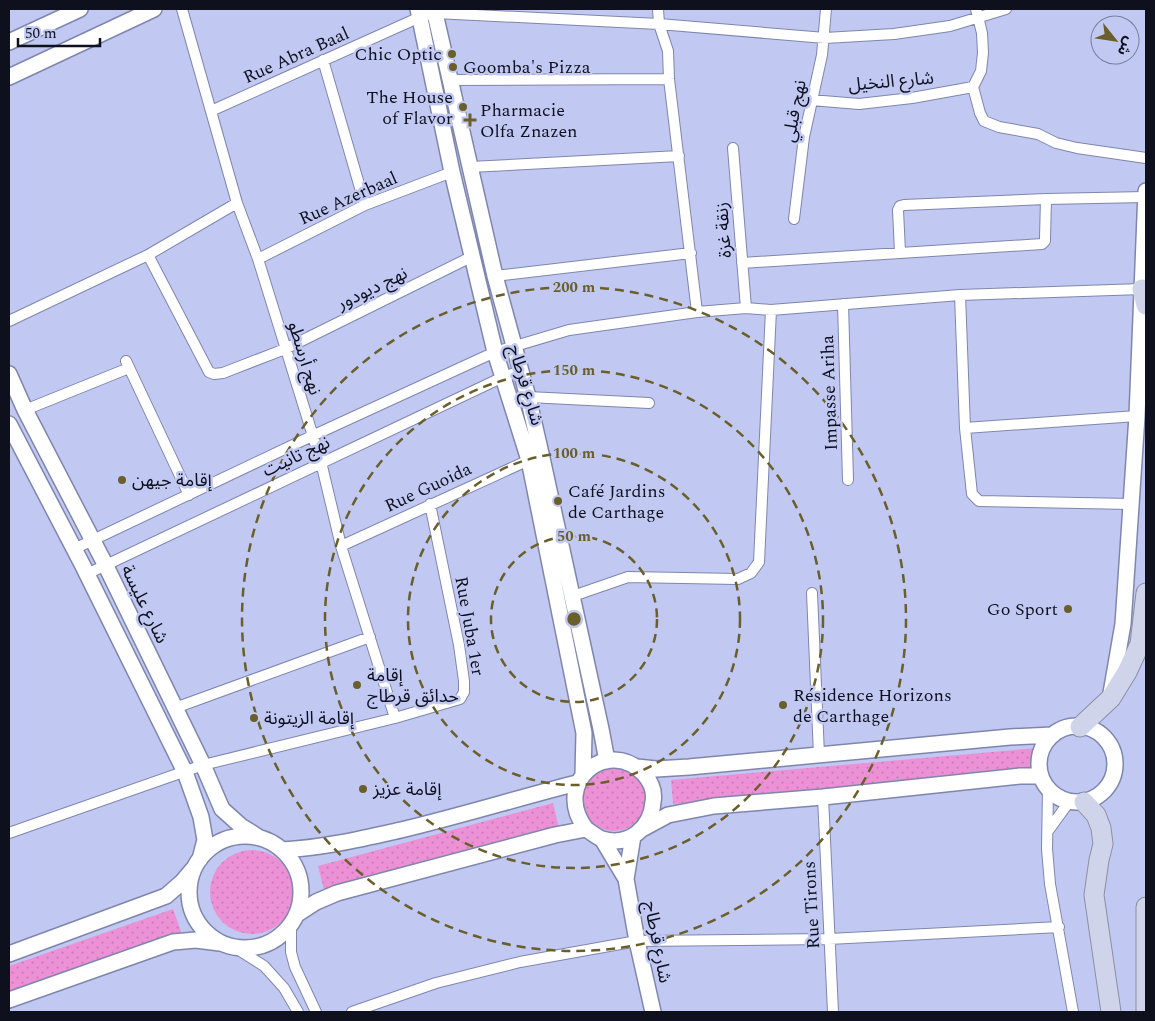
<svg xmlns="http://www.w3.org/2000/svg" width="1155" height="1021" viewBox="0 0 1155 1021" font-family="Spectral,'Noto Sans Arabic',serif">
	<style>
		.grass { fill: url(#grass-dots) }
		.lines { fill: none; stroke-linecap: round; stroke-linejoin: round }
		.street-casing { stroke: #7f86ad; stroke-width: 12 }
		.secondary-casing { stroke: #7f86ad; stroke-width: 18 }
		.highway-casing { stroke: #8c8fa3; stroke-width: 21 }
		.street { stroke: #fff; stroke-width: 10 }
		.secondary { stroke: #fff; stroke-width: 15 }
		.highway { stroke: #d0d4eb; stroke-width: 19 }
		.ring { fill: none; stroke: #6a5e2b; stroke-width: 2.5; stroke-dasharray: 9 6 }
		.poi-dot { fill: #6a5e2b; stroke: #c1c9f3; stroke-width: 2 }
		.labels { text-anchor: middle; stroke-width: 5; stroke-linejoin: round; paint-order: stroke }
		.poi-label { font-size: 18px; fill: #0e101e; stroke: #c1c9f3; text-anchor: start }
		.street-label { font-size: 18px; fill: #0e101e; stroke: #c1c9f3 }
		.centre { fill: #6a5e2b; stroke: #c1c9f3; stroke-width: 2.5 }
		.ring-label { font-size: 15px; text-anchor: middle; font-weight: bold; fill: #6a5e2b; stroke: #c1c9f3; stroke-width: 5; stroke-linejoin: round; paint-order: stroke }
	</style>
	<defs>
		<pattern id="grass-dots" width="8" height="8" patternUnits="userSpaceOnUse" patternTransform="scale(1.25)"><rect width="8" height="8" fill="#ec91d5"/><path d="M2 2h.1M6 6h.1" fill="none" stroke="#c97cb6" stroke-width="1.8" stroke-linecap="round"/></pattern>
	</defs>
	<rect width="100%" height="100%" fill="#c1c9f3"/>
	<!-- grass -->
	<path class="grass" d="M1037,748l2,24 -366,32 -2,-24z
		M582 799a32 32 0 1 1 64 0a32 32 0 1 1-64 0Z
		M553,803l6,25 -235,62 -6,-24z
		M210 892a42 42 0 1 1 84 0a42 42 0 1 1-84 0Z
		M173,909l9,25 -173,60v-28z"/>
	<g class="lines">
		<defs>
			<path id="street" d="M182,9l55,194 21,56 63,203 20,84 54,172
				M658,9l1,15 9,27 1,28 28,233
				M976,9l6,24 1,20 -2,18 -8,16 7,26 4,8 15,6 39,7 18,9 21,5 69,10
				M323,60l42,145
				M450,80l219,-1
				M811,100l48,4 53,-6 61,-11
				M211,111l209,-94 15,-4 224,11 166,14 69,-4 56,-8 56,-17
				M733,148l13,160
				M470,167l209,-11
				M794,219l10,-82 18,-82 4,-46
				M900,252l-2,-42 2,-4 4,-1 142,-6 100,-2
				M148,255l61,117 5,2 9,-1 62,-24 188,-93
				M258,259l107,-54 87,-33
				M742,263l300,-19 3,-3v-3l1,-39
				M495,276l196,-23
				M960,295l5,133 7,66 7,7 152,3
				M843,304l5,176
				M9,321l139,-66 89,-52
				M126,361l63,134
				M528,397l121,6
				M25,410l104,-42
				M965,428l172,-12
				M341,546l188,-86
				M74,549l238,-113 183,-84 74,-22 128,-18 49,-4 25,2 189,-15 182,-6
				M87,574l416,-197 18,-6
				M812,593l7,162
				M573,596l55,-19 110,2 13,-6 8,-11 12,-252
				M175,708l195,-71
				M1048,790l-1,59 3,35 23,128
				M823,797l10,215
				M1048,831l21,-29
				M9,833l194,-68 192,-47 65,-19 4,-7v-11l-5,-36 -29,-141
				M291,924v28l4,15 21,45
				M234,947l30,19 20,22 14,24
				M352,1012l84,-29 84,-21 117,-21 192,-2 230,-12"/>
			<path id="secondary" d="M418,9l34,163 43,180 34,108 55,273 -1,42
				M434,9l61,267 33,121 14,61 59,271 6,32
				M9,42l71,-33
				M9,77l145,-68
				M9,374l16,36 80,154 98,201 19,44 19,17 19,12
				M9,424l73,140 103,208 16,45 4,23 -5,19
				M1111,693l12,-69 6,-89 8,-119 9,-225
				M1039 764a38 38 0 1 1 76 0a38 38 0 1 1-76 0Z
				M637,767l19,2 33,-2 321,-30 43,-2
				M644,828l24,-13 46,-9 109,-9 197,-21h21
				M633,836l-7,43 11,62 16,71
				M189 892a56 56 0 1 1 112 0a56 56 0 1 1-112 0Z
				M602,839l24,40
				M282,850c41,-2 79,-11 119,-20 59,-14 117,-32 176,-47
				M296,915l20,-13 21,-9 218,-58 31,-6c5,3 11,8 16,10 27,8 49,-11 51,-37 2,-10 -2,-20 -9,-28 -37,-38 -93,9 -58,55
				M9,954l157,-58 16,-14 11,-13
				M9,1000l164,-58 23,-2 24,3"/>
			<path id="highway" d="M1142,289l4,16
				M1080,727l31,-29 16,-26 13,-28 6,-51
				M1084,802l12,13 5,13 2,16 -4,16 -5,35 17,117
				M1146,907v104"/>
		</defs>
		<!-- street casing -->
		<use href="#street" class="street-casing"/>
		<!-- secondary casing -->
		<use href="#secondary" class="secondary-casing"/>
		<!-- highway casing -->
		<use href="#highway" class="highway-casing"/>
		<!-- street -->
		<use href="#street" class="street"/>
		<!-- secondary -->
		<use href="#secondary" class="secondary"/>
		<!-- highway -->
		<use href="#highway" class="highway"/>
	</g>
	<!-- distance rings -->
	<g class="ring">
		<circle cx="574" cy="619" r="83"/>
		<circle cx="574" cy="619" r="166"/>
		<circle cx="574" cy="619" r="249"/>
		<circle cx="574" cy="619" r="332"/>
	</g>
	<!-- markers -->
	<g class="poi-dot">
		<circle cx="452" cy="54" r="5"/>
		<circle cx="453" cy="67" r="5"/>
		<circle cx="463" cy="107" r="5"/>
		<path d="M467.5 112.5h5v5h5v5h-5v5h-5v-5h-5v-5h5z"/>
		<circle cx="122" cy="480" r="5"/>
		<circle cx="558" cy="501" r="5"/>
		<circle cx="1068" cy="609" r="5"/>
		<circle cx="357" cy="685" r="5"/>
		<circle cx="783" cy="705" r="5"/>
		<circle cx="254" cy="718" r="5"/>
		<circle cx="363" cy="789" r="5"/>
	</g>
	<g class="labels">
		<!-- poi labels -->
		<g class="poi-label">
			<text x="442" y="60" text-anchor="end">Chic Optic</text>
			<text x="463" y="73">Goomba's Pizza</text>
			<text x="453" y="103" text-anchor="end">The House<tspan x="453" dy="21">of Flavor</tspan></text>
			<text x="480" y="116">Pharmacie<tspan x="480" dy="21">Olfa Znazen</tspan></text>
			<text x="132" y="486">إقامة جيهن</text>
			<text x="568" y="497">Café Jardins<tspan x="568" dy="21">de Carthage</tspan></text>
			<text x="1058" y="615" text-anchor="end">Go Sport</text>
			<text x="367" y="681">إقامة<tspan x="367" dy="21">حدائق قرطاج</tspan></text>
			<text x="793" y="701">Résidence Horizons<tspan x="793" dy="21">de Carthage</tspan></text>
			<text x="264" y="724">إقامة الزيتونة</text>
			<text x="373" y="795">إقامة عزيز</text>
		</g>
		<!-- street labels -->
		<g class="street-label">
			<text transform="translate(296 55) rotate(-24)" y="6">Rue Abra Baal</text>
			<text transform="translate(891 81) rotate(-5)" y="6">شارع النخيل</text>
			<text transform="translate(794 111) rotate(-79)" y="6">نهج قبلي</text>
			<text transform="translate(348 198) rotate(-24)" y="6">Rue Azerbaal</text>
			<text transform="translate(723 230) rotate(-94)" y="6">زنقة غزة</text>
			<text transform="translate(372 288) rotate(-26)" y="6">نهج ديودور</text>
			<text transform="translate(305 358) rotate(73)" y="6">نهج أرسطو</text>
			<text transform="translate(526 385) rotate(73)" y="6">شارع قرطاج</text>
			<text transform="translate(829 393) rotate(-92)" y="6">Impasse Ariha</text>
			<text transform="translate(296 456) rotate(-25)" y="6">نهج تانيت</text>
			<text transform="translate(428 487) rotate(-25)" y="6">Rue Guoida</text>
			<text transform="translate(145 604) rotate(64)" y="6">شارع عليسة</text>
			<text transform="translate(470 626) rotate(80)" y="6">Rue Juba 1er</text>
			<text transform="translate(811 905) rotate(-93)" y="6">Rue Tirons</text>
			<text transform="translate(658 942) rotate(79)" y="6">شارع قرطاج</text>
		</g>
	</g>
	<circle cx="574" cy="619" r="8" class="centre"/>
	<g class="ring-label">
		<text x="574" y="292">200 m</text>
		<text x="574" y="375">150 m</text>
		<text x="574" y="458">100 m</text>
		<text x="574" y="541">50 m</text>
	</g>
	<!-- border -->
	<rect width="1155" height="1021" fill="none" stroke="#0e101e" stroke-width="20"/>
	<!-- north arrow -->
	<g transform="translate(1115 40) rotate(120)"><circle r="24" fill="#c1c9f3" stroke="#797f9e"/>
	<path d="M0-4L9 19L0 12L-9 19Z" fill="#6a5e2b"/>
	<text y="-8" font-size="14" font-weight="bold" text-anchor="middle" fill="#0e101e">ش</text>
	</g>
	<!-- scale -->
	<path d="M18 38v8h82v-8" fill="none" stroke="#0e101e" stroke-width="2.5"/>
	<text x="25" y="38" font-size="15" fill="#0e101e" stroke="#c1c9f3" stroke-width="4" paint-order="stroke">50 m</text>
</svg>
